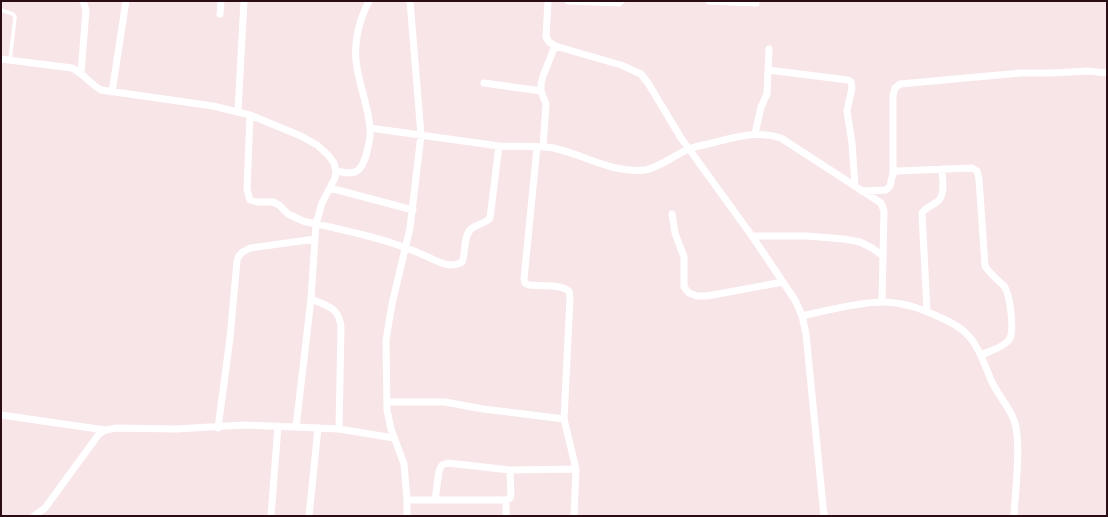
<svg xmlns="http://www.w3.org/2000/svg" width="1108" height="517" viewBox="0 0 1108 517" font-family="'Libre Baskerville',serif">
	<style>
		.lines { fill: none; stroke-linecap: round; stroke-linejoin: round }
		.service { stroke: #fff; stroke-width: 3.5 }
		.minor { stroke: #fff; stroke-width: 7 }
	</style>
	<rect width="100%" height="100%" fill="#f8e5e8"/>
	<g class="lines">
		<!-- service -->
		<path class="service" d="M1,10l12,4 2,3 -5,43"/>
		<!-- minor -->
		<path class="minor" d="M548,1l-2,36 3,5 6,4 66,19 20,9 7,9 33,55 71,98 43,64 7,16 4,18 18,182
			M568,1l51,2 2,-2
			M709,1l47,2
			M220,14l1,-13
			M1,59l71,9c12,6 17,15 29,22l112,16 37,9 51,21 16,9 11,10 6,8 2,8 -1,7 -13,25 -6,21 -5,75 -15,128
			M768,70l80,10 3,2 1,6 -5,23 5,32 3,43
			M81,73l5,-63 -3,-9
			M484,83l57,8
			M112,92l14,-91
			M238,111l6,-110
			M250,115l-3,74 3,11 7,2h16l6,3 9,9 15,7c41,9 86,18 125,36 11,5 22,12 34,5 4,-9 1,-26 9,-33 6,-5 14,-5 19,-11l9,-72
			M370,128l129,18c18,1 37,-1 54,2 30,6 60,26 92,22 16,-3 29,-15 44,-21 7,-3 16,-4 23,-6 25,-6 43,-13 69,-5l100,65 3,8 -2,91
			M755,134l6,-27 6,-13 2,-45
			M537,147l-13,132 1,4 4,2c12,1 30,-1 40,6l1,7 -6,121 12,50 -2,47
			M543,147l3,-43 -5,-13v-7l2,-8 12,-30
			M336,171c6,1 15,4 21,0 5,-3 7,-10 9,-15 2,-9 5,-18 4,-27 -1,-22 -12,-46 -14,-69 -2,-20 4,-42 13,-59
			M893,173v-77l2,-8 5,-4 120,-11h32l36,-2 19,2
			M330,188l83,22
			M862,191l24,-1 4,-4 3,-13 4,-2 75,-3 5,3 2,8 6,87c5,8 12,13 19,20 6,8 11,46 5,54 -6,8 -20,11 -28,15
			M672,214l3,19 9,24v30l5,6 8,3h10l76,-14
			M752,236h55l37,3 16,3 12,6 11,8
			M311,299c16,7 28,8 30,28l-2,102
			M927,311l-5,-98c4,-6 10,-7 16,-12 8,-7 4,-23 4,-32
			M802,316c24,-5 55,-14 80,-14 19,0 38,6 55,14 14,6 26,12 35,24 9,12 13,26 19,40 6,14 17,25 23,40 8,22 1,71 0,96
			M387,402h58l38,7 81,10
			M1,415l104,15
			M218,428l12,-90 7,-77c2,-8 6,-10 14,-13l64,-9
			M407,500h99l4,-2 1,-3 -1,-25 66,-1
			M435,500l4,-29 3,-6 6,-2 62,7
			M506,500v16
			M34,516l11,-8 54,-74 6,-4 12,-2 59,1 68,-4 52,2 43,2 55,9
			M271,516l7,-90
			M309,516l9,-88
			M407,516v-16l-3,-36 -13,-35 -4,-19 -1,-70 6,-36 18,-76 11,-93 -11,-134"/>
	</g>
	<!-- border -->
	<rect width="1108" height="517" fill="none" stroke="#2c0d15" stroke-width="4"/>
</svg>
